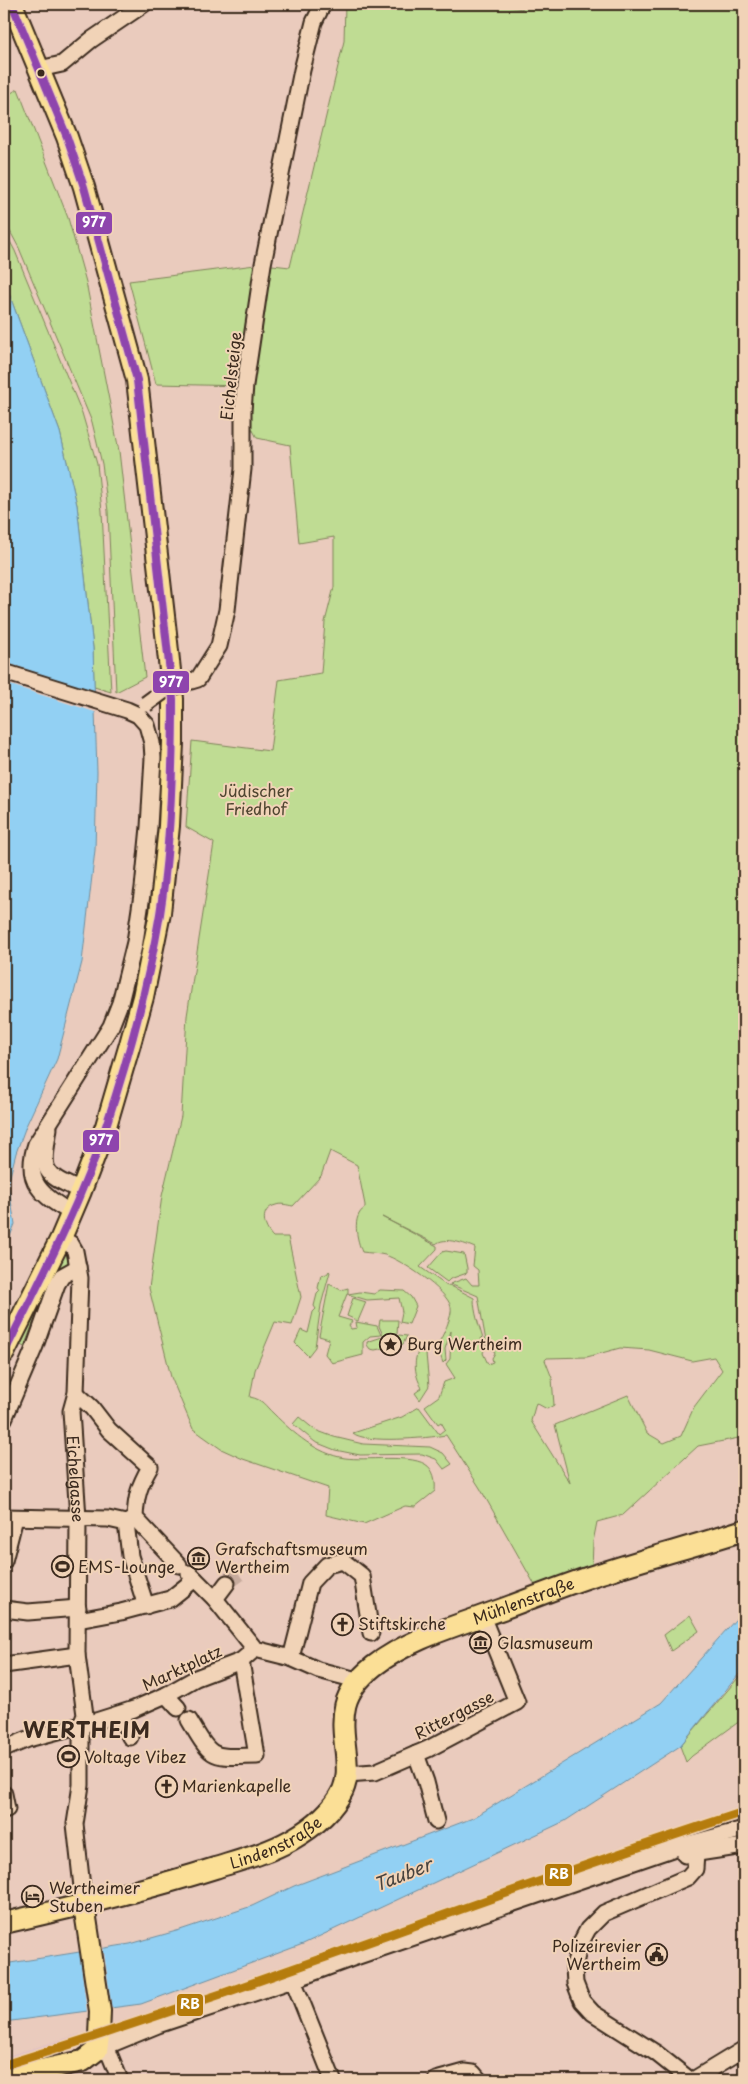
<svg xmlns="http://www.w3.org/2000/svg" width="748" height="2084" viewBox="0 0 748 2084" font-family="'Playpen Sans',sans-serif">
	<style>
		.built { fill: #e1c1c4 }
		.green { fill: #bfdc93; stroke: #7d8358; fill-rule: evenodd }
		.water { fill: #92d0f3; stroke: #6f8e9e }
		.pier { fill: #eacbbd }
		.lines { fill: none; stroke-linecap: round; stroke-linejoin: round }
		.minor-tunnel { stroke: #c7ab9d; stroke-width: 15; stroke-dasharray: 15 8; stroke-linecap: butt }
		.minor-casing { stroke: #3b2a1e; stroke-width: 19 }
		.major-casing { stroke: #3b2a1e; stroke-width: 24 }
		.minor { stroke: #f1d3b7; stroke-width: 15 }
		.major { stroke: #fbdf96; stroke-width: 20 }
		.minor-bridge-casing { stroke: #3b2a1e; stroke-width: 19; stroke-linecap: butt }
		.minor-bridge { stroke: #f1d3b7; stroke-width: 15 }
		.bus-1-casing { stroke: #f1d3b7; stroke-width: 11 }
		.bus-1 { stroke: #8e44ad; stroke-width: 8 }
		.rail-1-casing { stroke: #f1d3b7; stroke-width: 12 }
		.rail-1 { stroke: #b57b0a; stroke-width: 9 }
		.bus-dot { fill: #3b2a1e; stroke: #f1d3b7; stroke-width: 2 }
		.labels { text-anchor: middle; stroke-width: 4; stroke-linejoin: round; paint-order: stroke }
		.street-label { font-size: 16px; fill: #3b2a1e; stroke: #f1d3b7 }
		.park-label { font-size: 16px; fill: #4f4530; stroke: #f1d3b7 }
		.poi-label { font-size: 16px; fill: #3b2a1e; stroke: #f1d3b7; text-anchor: start }
		.water-label { font-size: 18px; font-style: italic; fill: #48433e; stroke: #f1d3b7 }
		.district-label { font-size: 21px; font-weight: bold; letter-spacing: 1px; fill: #3b2a1e; stroke: #f1d3b7 }
		.line-badge { stroke: #f1d3b7; stroke-width: 2 }
		.badge-label { font-size: 14px; text-anchor: middle; font-weight: bold; fill: #fff }
	</style>
	<rect width="100%" height="100%" fill="#eacbbd"/>
	<filter id="ink" filterUnits="userSpaceOnUse"><feTurbulence type="fractalNoise" baseFrequency=".02" numOctaves="2"/><feDisplacementMap in="SourceGraphic" scale="10" xChannelSelector="R" yChannelSelector="G"/><feConvolveMatrix kernelMatrix="1 2 1 2 8 2 1 2 1" color-interpolation-filters="sRGB"/></filter>
	<g filter="url(#ink)">
		<!-- built -->
		<path class="built" d="M744,1809v11l-133,40v-8l82,-29z
			M593,1859l-3,9 -13,6 -458,160 -3,-8z
			M80,2034l2,12 -78,24v-13z"/>
		<!-- green -->
		<path class="green" d="M345,4h150l27,5 1,-5h221v1433l-46,9 -75,69 -26,7 -4,20 -1,26 -56,19 -56,-99 -34,-53c-18,3 -81,9 -93,-2l49,-16 17,-10 20,27 6,-5 -4,-7 -3,2 -13,-18 14,-10 5,-14 11,-4 -9,-14 4,-5 1,-28 -6,18 1,11 -3,3 -6,-17c5,-9 16,-30 14,-39 -4,-17 -50,-47 -66,-52 -8,-2 -16,-2 -23,-3 -5,-12 -11,-36 3,-44v-3l-8,-40 -27,-14 -9,25 -28,30c-6,-1 -12,-3 -17,-1 -17,4 -13,22 -3,32h15l13,60 -9,28 -17,-3 -20,48 -5,27c14,3 14,8 24,17 19,19 43,40 71,44 21,3 62,-4 80,6 9,5 11,17 10,27l-20,16 -10,-1 -41,18 -38,-9 2,-27 -85,-29 -22,-10 -28,-20 -22,-52 -22,-89 13,-92 19,-80 6,-100 27,-173 -28,-16 6,-86 78,10 9,-71 42,-7 4,-51 9,-35v-50l-35,6 -9,-98 -33,-7 -14,-27 2,-25 -89,-2 -27,-103 134,-17 27,3 54,-226zM382,1217l54,27c8,-8 30,0 39,4l-2,18 5,4 1,15h-7l-6,-7 -16,6 28,12 9,51 6,2 2,4 -3,5 1,4 -5,2 -5,-11 2,-5 -4,-10 2,1c-4,-14 -9,-26 -9,-41l-25,-13 -2,1 -27,-19 17,-18v-3zM620,1348l29,2 43,11 22,-4 8,13 -28,37 -13,29 -17,7 -17,-10 -19,-38 -73,30 15,58 -39,-62 5,-18 11,6 7,-4 -2,-27 -7,-18 2,-2 40,-1z
			M18,89l50,129 18,64 33,169 26,226 -29,15 -8,-181 -6,-47 -10,-42 -73,-174 -15,-28v-123z
			M4,230l11,21 67,162 15,51 5,47 9,181 -17,-5 -1,-39 -16,-143 -17,-73 -56,-152z
			M67,1249l3,12 -11,12 -17,38 -4,-1 -14,37 -5,-3z
			M446,1251l18,3 3,14v5l-17,6 -3,3 -19,-14 14,-16z
			M329,1271l1,1 -9,33 -6,42 -7,9 -13,-13 6,-13 7,3 5,-21 3,-3 -2,-3 3,-12 3,-3 -2,-3 3,-13 6,-1z
			M329,1284l12,6 7,-2v6l12,-2 14,2 6,-4 24,1 7,6 5,9 -7,18 -9,-2 2,-10 -3,-14 -32,2 -20,-6 -9,23 14,4 -3,5 2,3 6,-1 -1,-6 21,4 4,9 -11,1 -7,6v13l-31,8 -7,-9 4,-15 -10,-3z
			M353,1298l13,4 -8,19 -11,-5z
			M380,1320h18l-1,14 -5,4 -9,-3 -4,-9z
			M399,1335l8,1 -4,8 -28,6 -5,-1 -3,-4v-3l15,-5 13,3z
			M425,1343l4,43 -9,14 -5,-7 7,-5c-8,-14 -11,-33 3,-45z
			M299,1417l16,13 19,7 29,7 67,3 13,6 9,11 -8,5 -8,-10 -14,-5 -62,1 -25,-5 -20,-8 -22,-18z
			M690,1615l9,16 -28,20 -7,-16z
			M744,1671v47l-52,38 -6,6 -6,-16z"/>
		<!-- water -->
		<path class="water" d="M4,280l56,152 17,73 16,143 4,124 -2,78 -13,112 -25,97 -31,67 -10,27 -8,31 7,40 -11,27z
			M744,1610v58l-64,78 -115,75 -262,123 -162,60 -137,18v-58l126,-20 50,-14 72,-24 42,-20 179,-68 188,-115z"/>
		<!-- pier -->
		<path class="pier" d="M4,662l93,30 1,21 -94,-30z
			M103,1945l9,65 -25,3 -8,-64z"/>
		<g class="lines">
			<!-- minor-tunnel -->
			<path class="minor-tunnel" d="M227,1583l15,-11"/>
			<defs>
				<g id="minor">
					<path d="M39,69l23,-5 29,-24 53,-36"/>
					<path d="M4,672l123,38 11,5 9,10 5,18 1,15 -4,69 -6,61 -8,54 -15,61 -9,23 -75,118c-13,38 6,52 36,69"/>
					<path d="M188,682l10,-3 21,-33 8,-36 16,-141v-58l2,-26 18,-121 39,-194 12,-48 9,-18"/>
					<path d="M49,1128c-7,46 -8,44 32,63"/>
					<path id="s1" d="M61,1238l10,6 4,7 5,27 -4,115 -5,18 7,107 -1,137 8,60 -4,10v60l-6,39 9,81"/>
					<path d="M76,1393l16,15 17,22 41,37c-11,19 -14,29 -15,51l44,47"/>
					<path d="M4,1419l31,-73 22,-62 5,-8 16,-9"/>
					<path d="M4,1517l104,2 18,4 9,-5"/>
					<path d="M126,1523l4,33 16,50"/>
					<path d="M4,1561l11,-43"/>
					<path d="M189,1573l26,26 40,50"/>
					<path d="M215,1599l12,-16"/>
					<path d="M4,1609l24,3 50,-4"/>
					<path d="M78,1620l43,-8 49,-13 25,-20"/>
					<path d="M255,1649l36,9 27,12 39,10"/>
					<path d="M291,1658l19,-75 17,-18 16,-4 19,15 9,57"/>
					<path d="M4,1665l73,-10"/>
					<path d="M166,1695l12,13"/>
					<path d="M120,1714l10,23"/>
					<path d="M189,1720c24,41 22,37 68,36l-16,-95"/>
					<path d="M4,1749l24,-10 65,-17 41,-13 32,-14 30,-17 45,-17 14,-12"/>
					<path d="M416,1754l10,28 10,39"/>
					<path d="M347,1774l28,-2 53,-23 89,-47 -35,-86"/>
					<path d="M4,1794l3,15 -3,1"/>
					<path d="M685,1855l59,-9"/>
					<path d="M293,1980l40,100"/>
					<path d="M97,2050l61,-25 135,-45 57,-21 328,-112 66,-18"/>
					<path d="M97,2050l12,3 11,27"/>
					<path d="M436,2080l29,-8 8,1 6,7"/>
					<path d="M690,2080l-34,-27 -63,-40 -11,-12 -7,-18 -1,-15 5,-22 9,-17 16,-16 84,-36 7,-8 1,-16"/>
					<path d="M693,2080l51,-31"/>
				</g>
				<g id="major">
					<path d="M4,1353l57,-115 20,-47 25,-65 24,-82 13,-47 17,-84 9,-87 4,-83v-44l-6,-57 -30,-262 -53,-193 -17,-50 -55,-133"/>
					<path id="s2" d="M4,1923c71,-16 142,-33 211,-55 26,-8 53,-15 76,-28 21,-12 42,-29 52,-50 5,-12 4,-23 3,-36 -5,-40 -6,-61 28,-88 35,-27 79,-39 120,-54 37,-13 74,-29 111,-40 46,-15 93,-27 139,-42"/>
					<path d="M4,2078l79,-17 14,-11 2,-14 1,-25 -16,-106"/>
				</g>
			</defs>
			<!-- minor casing -->
			<use href="#minor" class="minor-casing"/>
			<!-- major casing -->
			<use href="#major" class="major-casing"/>
			<!-- minor -->
			<use href="#minor" class="minor"/>
			<!-- major -->
			<use href="#major" class="major"/>
			<defs>
				<path id="minor-bridge" d="M146,704l19,-14 23,-8"/>
			</defs>
			<!-- minor-bridge casing -->
			<use href="#minor-bridge" class="minor-bridge-casing"/>
			<!-- minor-bridge -->
			<use href="#minor-bridge" class="minor-bridge"/>
			<defs>
				<path id="bus-1" d="M4,1353c37,-74 76,-148 102,-227 23,-69 42,-141 54,-212 11,-71 13,-144 13,-215l-36,-319 -53,-193 -17,-50 -55,-133"/>
			</defs>
			<!-- bus-1 casing -->
			<use href="#bus-1" class="bus-1-casing"/>
			<!-- bus-1 -->
			<use href="#bus-1" class="bus-1"/>
			<defs>
				<path id="rail-1" d="M4,2065c249,-76 492,-173 740,-253"/>
			</defs>
			<!-- rail-1 casing -->
			<use href="#rail-1" class="rail-1-casing"/>
			<!-- rail-1 -->
			<use href="#rail-1" class="rail-1"/>
		</g>
	</g>
	<!-- icons -->
	<defs>
		<symbol id="sight-ring" viewBox="-11 -11 22 22"><circle r="9.5" fill="#f1d3b7" stroke="#3b2a1e" stroke-width="1.5"/><path d="M0-6L1.8-2.2L6-1.7L2.9 1.2L3.7 5.4L0 3.3L-3.7 5.4L-2.9 1.2L-6-1.7L-1.8-2.2Z" fill="#3b2a1e"/></symbol>
		<symbol id="museum-ring" viewBox="-11 -11 22 22"><circle r="9.5" fill="#f1d3b7" stroke="#3b2a1e" stroke-width="1.5"/><path d="M0-6L6-3V-2H-6V-3ZM-5-1h2V3h-2ZM-1-1h2V3h-2ZM3-1h2V3H3ZM-6 4H6V6H-6Z" fill="#3b2a1e"/></symbol>
		<symbol id="stadium-ring" viewBox="-11 -11 22 22"><circle r="9.5" fill="#f1d3b7" stroke="#3b2a1e" stroke-width="1.5"/><path d="M0-5a6.5 5 0 1 0 0 10a6.5 5 0 1 0 0-10ZM-3.5-1.8h7v3.6h-7Z" fill="#3b2a1e"/></symbol>
		<symbol id="church-ring" viewBox="-11 -11 22 22"><circle r="9.5" fill="#f1d3b7" stroke="#3b2a1e" stroke-width="1.5"/><path d="M-1.2-6h2.4v3.5h3.3v2.4h-3.3V6h-2.4V-.1h-3.3v-2.4h3.3Z" fill="#3b2a1e"/></symbol>
		<symbol id="hotel-ring" viewBox="-11 -11 22 22"><circle r="9.5" fill="#f1d3b7" stroke="#3b2a1e" stroke-width="1.5"/><path d="M-6-4.5h1.5V1H6V5H4.5V3h-9V5H-6ZM-4 0a1.8 1.8 0 1 1 3.6 0ZM.5 0V-2.5h3Q6-2.5 6 0Z" fill="#3b2a1e"/></symbol>
		<symbol id="civic-ring" viewBox="-11 -11 22 22"><circle r="9.5" fill="#f1d3b7" stroke="#3b2a1e" stroke-width="1.5"/><path d="M-.6-6.5H3V-4.5H.6V-3L4-1V1h2V6H-6V1h2V-1L-.6-3ZM-1.2 2.5V6h2.4V2.5Z" fill="#3b2a1e"/></symbol>
	</defs>
	<g fill-rule="evenodd">
		<use href="#sight-ring" x="378" y="1332" width="25" height="25"/>
		<use href="#museum-ring" x="186" y="1546" width="25" height="25"/>
		<use href="#stadium-ring" x="50" y="1554" width="25" height="25"/>
		<use href="#church-ring" x="330" y="1612" width="25" height="25"/>
		<use href="#museum-ring" x="468" y="1630" width="25" height="25"/>
		<use href="#stadium-ring" x="56" y="1744" width="25" height="25"/>
		<use href="#church-ring" x="154" y="1774" width="25" height="25"/>
		<use href="#hotel-ring" x="20" y="1884" width="25" height="25"/>
		<use href="#civic-ring" x="644" y="1942" width="25" height="25"/>
	</g>
	<!-- markers -->
	<circle class="bus-dot" cx="41" cy="73" r="4.5"/>
	<g class="labels">
		<!-- street labels -->
		<g class="street-label">
			<text transform="translate(231 376) rotate(-84)" y="6">Eichelsteige</text>
			<text dy="6" stroke="none"><textPath href="#s1" startOffset="249">Eichelgasse</textPath></text>
			<text dy="6" stroke="none"><textPath href="#s2" startOffset="671">Mühlenstraße</textPath></text>
			<text transform="translate(182 1668) rotate(-25)" y="6">Marktplatz</text>
			<text transform="translate(454 1715) rotate(-27)" y="6">Rittergasse</text>
			<text dy="6" stroke="none"><textPath href="#s2" startOffset="284">Lindenstraße</textPath></text>
		</g>
		<!-- park labels -->
		<g class="park-label">
			<text x="256" y="797">Jüdischer<tspan x="256" dy="18">Friedhof</tspan></text>
		</g>
		<!-- poi labels -->
		<g class="poi-label">
			<text x="407" y="1350">Burg Wertheim</text>
			<text x="215" y="1555">Grafschaftsmuseum<tspan x="215" dy="18">Wertheim</tspan></text>
			<text x="78" y="1573">EMS-Lounge</text>
			<text x="358" y="1630">Stiftskirche</text>
			<text x="497" y="1649">Glasmuseum</text>
			<text x="84" y="1763">Voltage Vibez</text>
			<text x="182" y="1792">Marienkapelle</text>
			<text x="49" y="1894">Wertheimer<tspan x="49" dy="18">Stuben</tspan></text>
			<text x="641" y="1952" text-anchor="end">Polizeirevier<tspan x="641" dy="18">Wertheim</tspan></text>
		</g>
		<!-- water labels -->
		<g class="water-label">
			<text transform="translate(403 1875) rotate(-21)" y="6">Tauber</text>
		</g>
		<!-- district labels -->
		<g class="district-label">
			<text x="87" y="1738">WERTHEIM</text>
		</g>
	</g>
	<g class="line-badge">
		<rect x="75" y="211" width="38" height="24" rx="5" fill="#8e44ad"/>
		<rect x="152" y="670" width="38" height="24" rx="5" fill="#8e44ad"/>
		<rect x="82" y="1129" width="38" height="24" rx="5" fill="#8e44ad"/>
		<rect x="544" y="1863" width="29" height="24" rx="5" fill="#b57b0a"/>
		<rect x="176" y="1993" width="28" height="24" rx="5" fill="#b57b0a"/>
	</g>
	<g class="badge-label">
		<text x="94" y="227">977</text>
		<text x="171" y="687">977</text>
		<text x="101" y="1145">977</text>
		<text x="559" y="1879">RB</text>
		<text x="190" y="2009">RB</text>
	</g>
	<!-- margin -->
	<rect width="748" height="2084" fill="none" stroke="#f1d3b7" stroke-width="20"/>
	<rect x="10" y="10" width="728" height="2064" fill="none" stroke="#3b2a1e" stroke-width="2" filter="url(#ink)"/>
</svg>
